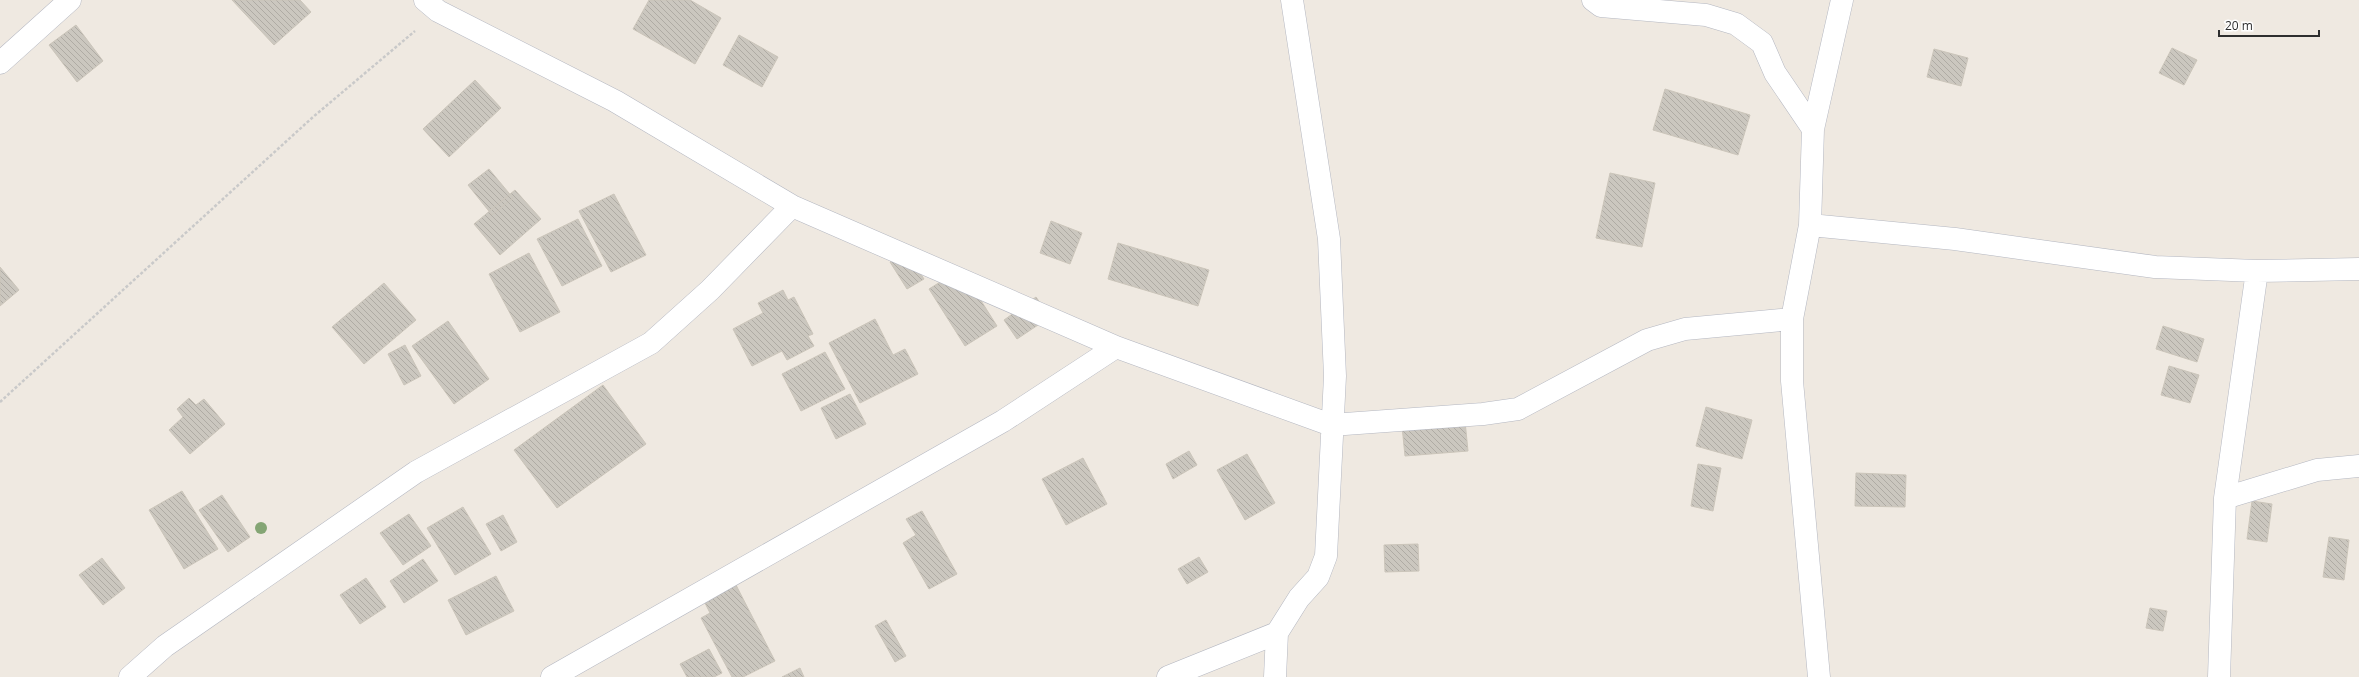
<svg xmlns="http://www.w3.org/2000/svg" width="2359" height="677" viewBox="0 0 2359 677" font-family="'Open Sans',sans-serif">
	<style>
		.building { fill: url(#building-back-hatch); stroke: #cbc5ba }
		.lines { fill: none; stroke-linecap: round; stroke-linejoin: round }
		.street-casing { stroke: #b4b7c1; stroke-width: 23 }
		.path { stroke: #c9c9c9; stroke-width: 2.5; stroke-dasharray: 3 2; stroke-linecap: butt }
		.street { stroke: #fff; stroke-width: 22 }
		.tree { fill: #84a574 }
	</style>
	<defs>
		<pattern id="building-back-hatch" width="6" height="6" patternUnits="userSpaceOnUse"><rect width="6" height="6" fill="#cbc7bf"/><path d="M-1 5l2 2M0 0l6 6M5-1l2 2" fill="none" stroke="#afaba4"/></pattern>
	</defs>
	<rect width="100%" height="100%" fill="#efe9e1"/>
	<!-- building -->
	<path class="building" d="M232,0h68l11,12 -37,33z
		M649,0h41l31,18 -26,46 -62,-35z
		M76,25l27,36 -26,21 -28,-37z
		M739,35l39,22 -16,30 -39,-22z
		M2172,48l25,12 -13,25 -25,-12z
		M1934,49l34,9 -7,28 -34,-9z
		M475,80l26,28 -52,49 -26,-28z
		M1665,89l85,26 -12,40 -85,-25z
		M489,169l24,29 -21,17 -24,-30z
		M1610,173l45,10 -13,64 -46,-9z
		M515,190l26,29 -41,36 -26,-31z
		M614,194l32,61 -35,17 -32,-61z
		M578,219l24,47 -40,20 -25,-47z
		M1051,221l31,12 -12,31 -30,-11z
		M1118,243l91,27 -11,36 -90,-27z
		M907,252l17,27 -17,10 -17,-27z
		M529,253l31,59 -40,20 -31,-58z
		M0,267l19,23 -19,16z
		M961,269l36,57 -32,20 -36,-57z
		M384,283l32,37 -52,44 -32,-37z
		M783,290l5,10 6,-3 19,37 -5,2 6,10 -27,14 -5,-9 -30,15 -19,-37 30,-16 -5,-10z
		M1036,297l14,20 -33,22 -13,-19z
		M875,319l18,36 12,-6 13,25 -58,29 -31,-60z
		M448,321l41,58 -35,25 -42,-58z
		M2163,326l41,13 -7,23 -41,-13z
		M405,345l16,31 -17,9 -16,-31z
		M825,352l20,37 -44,22 -19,-37z
		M2169,366l30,9 -9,28 -29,-8z
		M603,385l43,59 -89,64 -43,-58z
		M850,394l16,30 -30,15 -15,-31z
		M189,398l7,7 8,-6 21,25 -35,30 -21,-24 14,-13 -6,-8z
		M1706,407l46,13 -10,39 -46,-13z
		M1465,421l3,30 -63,5 -3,-30z
		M1189,451l8,14 -24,14 -7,-15z
		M1247,454l28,49 -30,17 -28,-50z
		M1083,458l24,46 -41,21 -24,-46z
		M1698,464l23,4 -8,43 -22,-5z
		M1856,473l50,2 -1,32 -50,-1z
		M182,491l36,58 -34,20 -35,-59z
		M222,495l28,42 -22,15 -29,-42z
		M2252,501l20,3 -5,38 -20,-3z
		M463,507l28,47 -36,21 -28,-47z
		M922,511l35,63 -28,15 -26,-46 13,-8 -10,-16z
		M409,514l22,32 -28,19 -23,-32z
		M503,515l14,27 -16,9 -15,-27z
		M2329,537l20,3 -5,40 -21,-3z
		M1418,544l1,27 -34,1 -1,-27z
		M1199,557l9,15 -21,12 -9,-15z
		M102,558l23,30 -22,17 -24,-30z
		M423,559l15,22 -34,22 -14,-22z
		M496,576l18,35 -48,24 -18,-35z
		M366,578l20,29 -26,17 -20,-29z
		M736,585l39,76 -32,16h-11l-31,-59 9,-5 -6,-12z
		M2150,608l17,3 -4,20 -17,-3z
		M886,620l20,36 -11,6 -20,-36z
		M709,649l13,24 -8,4h-27l-7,-13z
		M800,668l4,9h-22z"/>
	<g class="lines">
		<defs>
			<path id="street" d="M425,0l13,11 177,90 177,105 324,141 215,78 152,-11 35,-5 129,-69 38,-11 107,-10
				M1593,0l8,6 105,9 30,9 26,19 13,30 38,56
				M0,63l70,-63
				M1810,225l145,14 200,28 102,4 102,-2
				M2225,498l92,-28 42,-4
				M130,677l35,-31 251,-174 235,-129 59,-53 82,-84
				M552,677l451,-256 113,-74
				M1168,677l109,-44
				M1275,677l2,-44 22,-35 19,-21 8,-21 9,-180 -6,-137 -37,-239
				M1819,677l-27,-296v-62l18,-94 3,-96 29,-129
				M2219,677l6,-179 32,-227"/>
		</defs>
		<!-- street casing -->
		<use href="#street" class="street-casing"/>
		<!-- path -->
		<path class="path" d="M0,402l313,-285 102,-86"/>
		<!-- street -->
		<use href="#street" class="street"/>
	</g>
	<!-- trees -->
	<circle class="tree" cx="261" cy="528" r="6"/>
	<!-- scale -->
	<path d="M2219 30v6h100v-6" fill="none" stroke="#2e2e2e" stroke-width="2"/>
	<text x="2225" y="30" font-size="12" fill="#2e2e2e" stroke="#ffffff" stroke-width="3" paint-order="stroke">20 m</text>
</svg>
